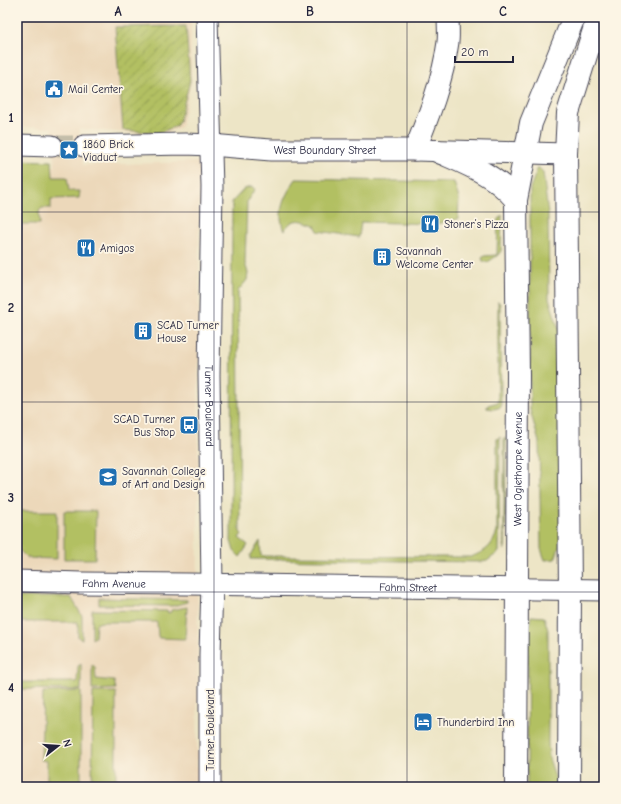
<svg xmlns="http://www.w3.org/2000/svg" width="621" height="804" viewBox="0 0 621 804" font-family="'Comic Neue',sans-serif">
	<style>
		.built { fill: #ecd8ba }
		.green { fill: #b2c062; stroke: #6a714e }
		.garden { fill: url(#garden-furrows); stroke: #6a714e }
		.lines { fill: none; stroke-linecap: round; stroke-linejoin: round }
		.minor-tunnel { stroke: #c4beaa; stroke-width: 21; stroke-dasharray: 21 10; stroke-linecap: butt }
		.minor-casing { stroke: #403f50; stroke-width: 23 }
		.major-casing { stroke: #403f50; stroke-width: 24 }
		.minor { stroke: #fff; stroke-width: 21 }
		.major { stroke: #fff; stroke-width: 22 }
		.grid { fill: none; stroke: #22223b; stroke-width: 1; stroke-opacity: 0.55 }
		.labels { text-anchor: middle; stroke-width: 3.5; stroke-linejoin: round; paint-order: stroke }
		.poi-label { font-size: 11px; fill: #22223b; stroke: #fcf5e5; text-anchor: start }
		.street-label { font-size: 11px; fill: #22223b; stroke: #fcf5e5 }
		.neatline { fill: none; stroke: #22223b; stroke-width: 1.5 }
		.grid-label { font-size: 13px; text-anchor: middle; font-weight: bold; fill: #22223b }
	</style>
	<defs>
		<pattern id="garden-furrows" width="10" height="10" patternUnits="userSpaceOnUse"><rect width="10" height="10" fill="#b2c062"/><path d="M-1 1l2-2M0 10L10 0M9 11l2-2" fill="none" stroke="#909c52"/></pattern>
	</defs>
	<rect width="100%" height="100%" fill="#fcf5e5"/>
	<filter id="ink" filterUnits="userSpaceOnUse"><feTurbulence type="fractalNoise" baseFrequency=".025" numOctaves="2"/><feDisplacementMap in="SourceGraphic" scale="8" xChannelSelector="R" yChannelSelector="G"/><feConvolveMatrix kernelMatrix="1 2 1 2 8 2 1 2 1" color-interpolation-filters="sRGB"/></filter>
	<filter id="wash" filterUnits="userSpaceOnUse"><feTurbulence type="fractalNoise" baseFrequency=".012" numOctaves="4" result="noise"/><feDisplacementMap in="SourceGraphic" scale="16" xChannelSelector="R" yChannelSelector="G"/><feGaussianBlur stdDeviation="0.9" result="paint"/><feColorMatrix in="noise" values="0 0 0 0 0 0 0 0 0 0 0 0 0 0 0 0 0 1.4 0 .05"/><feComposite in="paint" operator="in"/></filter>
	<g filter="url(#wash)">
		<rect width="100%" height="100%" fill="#ede5c6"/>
		<!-- built -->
		<path class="built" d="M17,17h174v65l-10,45 -20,8 -82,-6 4,36 116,-3 -2,625h-180v-620l38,-1 -3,-38 -35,-1z"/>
		<!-- green -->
		<path class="green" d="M17,160l35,1 1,16h14l2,14h11l-1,7 -28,1v9h-9l-3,3 1,13h-19v6h-4z
			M538,167l5,5 5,42 1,84 11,35v212l-5,14 -10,1 -4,-11 -2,-107 -9,-32v-222z
			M296,179l158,3 5,17 -1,20 -22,5 -75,-2 -2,15 -41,-6 -3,-6c-14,-5 -22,-9 -31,6 -8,-20 1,-36 12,-52z
			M251,187l4,2 -8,12 -2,62 3,10 -1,7 -9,11 2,238v3l2,2 -3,4 9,7 -8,12 -6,-6 -3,-10 1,-339 12,-13z
			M502,215l-1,36 -3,4 -10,7 -5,-1 -1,-3 2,-2 13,-1 1,-36z
			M498,301l2,3 1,103 -7,2 -7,-1v-1l1,-2 10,-3z
			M500,437l-1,115 -12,9 -6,1 -230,-3v-4l9,-14 1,15 210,1c16,-7 20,-9 26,-25v-93z
			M504,437l2,2 -1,108 -1,3z
			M17,507h1l1,4h38v48l-30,-1 -10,-10z
			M64,511h32l-1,48h-31z
			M17,597h54l11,19v23h-2l-2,-2v-15h-61z
			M99,598l88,2v2l-14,4 -74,-1z
			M187,607l-2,32 -26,-1 -1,-2 -1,-13 -1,-1h-55l-5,2 -1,13 -3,2v-29l76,1v2l3,-1v-2z
			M531,616l13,1 4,13v112l1,16 9,29h-31l1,-155z
			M81,664v26l-64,-1v-7h60l1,-16z
			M92,664l3,3 1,12 18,2 2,8 -24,1z
			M81,691v96h-34v-26l-6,-1 2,-68z
			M93,692h23v95h-24z"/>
		<!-- garden -->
		<path class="garden" d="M186,26l4,55 -12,44 -19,8 -36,-3 -8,-103z"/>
	</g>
	<g filter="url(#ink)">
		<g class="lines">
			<!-- minor-tunnel -->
			<path class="minor-tunnel" d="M52,146h32"/>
			<defs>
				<g id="minor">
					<path id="s1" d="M207,17l5,170 -3,188 3,209 -2,70v133"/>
					<path d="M17,145l35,1"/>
					<path id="s2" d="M84,146l101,-2 26,1 60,5h144l151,4"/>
					<path d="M415,150c14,-35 28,-70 33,-108 1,-8 0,-17 0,-25"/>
					<path id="s3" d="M17,581l64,2 107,1 416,6"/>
				</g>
				<g id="major">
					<path d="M437,151c29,13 58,23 79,49"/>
					<path id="s4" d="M516,787l2,-412 -2,-175 15,-77 43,-106"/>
					<path d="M569,787l1,-198 -4,-435 2,-41 30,-96"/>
				</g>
			</defs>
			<!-- minor casing -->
			<use href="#minor" class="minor-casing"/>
			<!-- major casing -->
			<use href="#major" class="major-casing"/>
			<!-- minor -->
			<use href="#minor" class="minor"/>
			<!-- major -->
			<use href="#major" class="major"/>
		</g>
	</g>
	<!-- grid -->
	<path class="grid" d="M214,17v770M407,17v770M17,212h587M17,402h587M17,592h587"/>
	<!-- icons -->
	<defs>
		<symbol id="civic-square" viewBox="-11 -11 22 22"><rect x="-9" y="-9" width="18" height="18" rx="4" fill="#1f6fb2" stroke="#fcf5e5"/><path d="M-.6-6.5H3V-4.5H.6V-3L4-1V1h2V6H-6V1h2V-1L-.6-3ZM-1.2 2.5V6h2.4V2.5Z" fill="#fff"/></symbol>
		<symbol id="sight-square" viewBox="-11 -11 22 22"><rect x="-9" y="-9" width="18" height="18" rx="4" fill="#1f6fb2" stroke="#fcf5e5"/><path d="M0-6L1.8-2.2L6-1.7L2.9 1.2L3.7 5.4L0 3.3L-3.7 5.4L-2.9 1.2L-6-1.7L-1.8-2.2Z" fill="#fff"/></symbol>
		<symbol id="restaurant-square" viewBox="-11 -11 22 22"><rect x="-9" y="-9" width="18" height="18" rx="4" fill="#1f6fb2" stroke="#fcf5e5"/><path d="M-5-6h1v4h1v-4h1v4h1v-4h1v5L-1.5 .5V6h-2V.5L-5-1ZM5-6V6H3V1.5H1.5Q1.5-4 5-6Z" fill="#fff"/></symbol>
		<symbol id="building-square" viewBox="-11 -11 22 22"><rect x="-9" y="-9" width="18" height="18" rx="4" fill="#1f6fb2" stroke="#fcf5e5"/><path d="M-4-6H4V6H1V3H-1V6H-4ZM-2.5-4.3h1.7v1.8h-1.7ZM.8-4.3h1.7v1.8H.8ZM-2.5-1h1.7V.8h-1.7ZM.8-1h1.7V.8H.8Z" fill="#fff"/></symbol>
		<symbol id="bus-square" viewBox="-11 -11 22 22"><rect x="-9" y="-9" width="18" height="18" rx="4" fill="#1f6fb2" stroke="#fcf5e5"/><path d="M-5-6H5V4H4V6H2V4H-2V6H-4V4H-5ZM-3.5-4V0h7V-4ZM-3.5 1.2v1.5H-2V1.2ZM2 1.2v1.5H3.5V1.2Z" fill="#fff"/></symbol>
		<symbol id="university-square" viewBox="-11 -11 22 22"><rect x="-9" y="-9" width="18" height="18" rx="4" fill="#1f6fb2" stroke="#fcf5e5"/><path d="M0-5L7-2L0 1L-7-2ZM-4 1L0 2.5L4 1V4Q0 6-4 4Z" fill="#fff"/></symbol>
		<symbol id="hotel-square" viewBox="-11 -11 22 22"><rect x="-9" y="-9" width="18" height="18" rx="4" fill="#1f6fb2" stroke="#fcf5e5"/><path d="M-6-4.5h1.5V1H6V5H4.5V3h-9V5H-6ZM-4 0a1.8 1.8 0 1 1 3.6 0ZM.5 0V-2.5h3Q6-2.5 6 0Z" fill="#fff"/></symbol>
	</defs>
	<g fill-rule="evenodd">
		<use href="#civic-square" x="43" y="78" width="22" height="22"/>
		<use href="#sight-square" x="58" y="139" width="22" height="22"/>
		<use href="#restaurant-square" x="419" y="213" width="22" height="22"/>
		<use href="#restaurant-square" x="75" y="237" width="22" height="22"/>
		<use href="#building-square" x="371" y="246" width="22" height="22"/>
		<use href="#building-square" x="132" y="320" width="22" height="22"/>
		<use href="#bus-square" x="178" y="414" width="22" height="22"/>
		<use href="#university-square" x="97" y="466" width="22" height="22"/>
		<use href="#hotel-square" x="412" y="711" width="22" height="22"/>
	</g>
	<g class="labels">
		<!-- poi labels -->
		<g class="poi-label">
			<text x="68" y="93">Mail Center</text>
			<text x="83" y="148">1860 Brick<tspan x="83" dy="13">Viaduct</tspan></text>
			<text x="444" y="228">Stoner’s Pizza</text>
			<text x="100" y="252">Amigos</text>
			<text x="396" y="255">Savannah<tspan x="396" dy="13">Welcome Center</tspan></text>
			<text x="157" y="329">SCAD Turner<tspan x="157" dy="13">House</tspan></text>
			<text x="175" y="423" text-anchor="end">SCAD Turner<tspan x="175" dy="13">Bus Stop</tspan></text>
			<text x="122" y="475">Savannah College<tspan x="122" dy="13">of Art and Design</tspan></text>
			<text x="437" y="726">Thunderbird Inn</text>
		</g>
		<!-- street labels -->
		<g class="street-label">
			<text dy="4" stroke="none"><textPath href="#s2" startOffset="241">West Boundary Street</textPath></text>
			<text dy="4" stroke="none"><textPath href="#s1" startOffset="389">Turner Boulevard</textPath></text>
			<text dy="4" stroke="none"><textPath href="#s4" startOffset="318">West Oglethorpe Avenue</textPath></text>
			<text dy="4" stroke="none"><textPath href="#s3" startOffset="97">Fahm Avenue</textPath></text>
			<text dy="4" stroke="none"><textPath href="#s3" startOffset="391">Fahm Street</textPath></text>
			<text transform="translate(210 730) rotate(-90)" y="4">Turner Boulevard</text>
		</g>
	</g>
	<!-- margin -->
	<rect width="621" height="804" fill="none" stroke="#fcf5e5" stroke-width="44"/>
	<!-- north arrow -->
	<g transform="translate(58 746) rotate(73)" stroke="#fcf5e5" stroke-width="3" paint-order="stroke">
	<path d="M0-3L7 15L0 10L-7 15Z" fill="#22223b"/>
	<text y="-6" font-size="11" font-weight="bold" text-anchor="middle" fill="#22223b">N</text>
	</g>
	<!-- scale -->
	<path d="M455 56v6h58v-6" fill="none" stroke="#22223b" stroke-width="2"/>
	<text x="461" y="56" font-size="12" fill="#22223b" stroke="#fcf5e5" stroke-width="3" paint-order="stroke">20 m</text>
	<rect x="22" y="22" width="577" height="760" class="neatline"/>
	<g class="grid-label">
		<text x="118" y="16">A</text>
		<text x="310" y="16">B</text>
		<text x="503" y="16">C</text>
		<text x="11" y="122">1</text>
		<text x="11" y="312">2</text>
		<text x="11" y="502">3</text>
		<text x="11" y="692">4</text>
	</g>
</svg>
